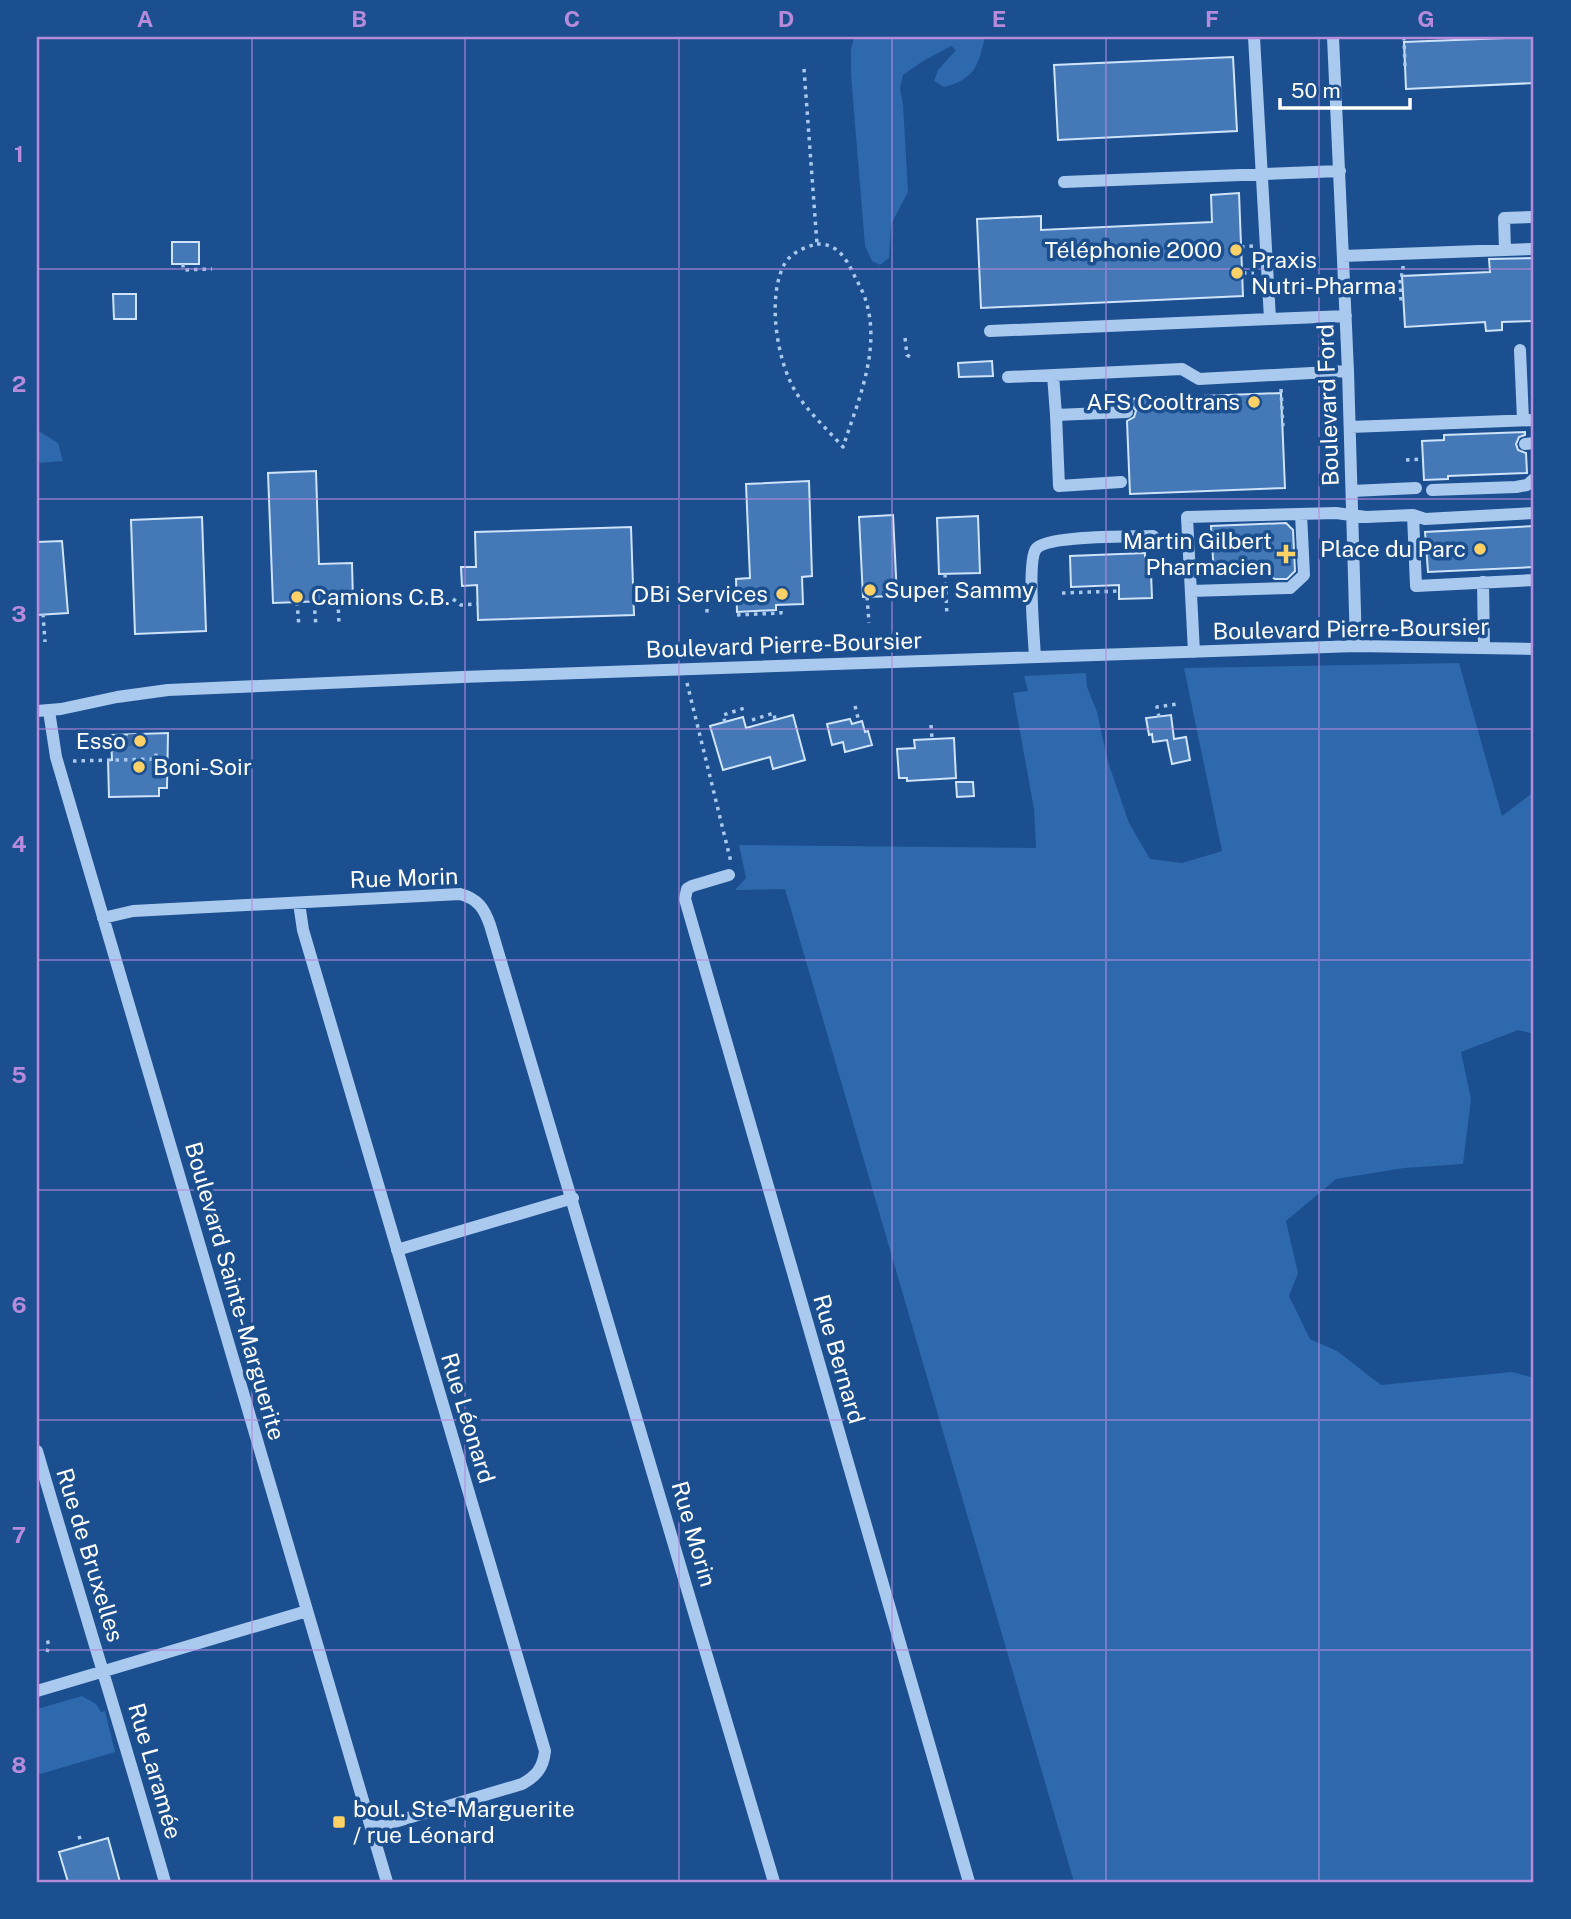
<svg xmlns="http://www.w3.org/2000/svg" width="1571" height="1919" viewBox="0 0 1571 1919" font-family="'Public Sans',sans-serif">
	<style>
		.green { fill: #2e69ad }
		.building { fill: #4478b7; stroke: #cfe3fa; stroke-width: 2 }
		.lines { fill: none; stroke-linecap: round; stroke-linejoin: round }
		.minor-tunnel { stroke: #3d69a0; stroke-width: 12; stroke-dasharray: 12 6; stroke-linecap: butt }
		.path { stroke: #a9c9ee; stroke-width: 3.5; stroke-dasharray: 3.5 5; stroke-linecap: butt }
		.minor { stroke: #a9c9ee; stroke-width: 12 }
		.grid { fill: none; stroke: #b68bdc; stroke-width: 2; stroke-opacity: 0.55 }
		.poi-dot { fill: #ffd166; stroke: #1b4f8f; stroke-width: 2.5 }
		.labels { text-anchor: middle; stroke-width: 7; stroke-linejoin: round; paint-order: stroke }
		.poi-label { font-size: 23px; fill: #fff; stroke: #1b4f8f; text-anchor: end }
		.street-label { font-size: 23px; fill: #fff; stroke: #1b4f8f }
		.neatline { fill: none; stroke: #b68bdc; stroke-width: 2.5 }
		.grid-label { font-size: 23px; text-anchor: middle; font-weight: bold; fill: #b68bdc }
	</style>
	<rect width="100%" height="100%" fill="#1b4f8f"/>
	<!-- green -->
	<path class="green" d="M854,37h131c-7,29 -10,42 -41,50l-10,-6 4,-11 18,-20 -5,-4 -28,15 -20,14 -3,13 3,17 5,87 -17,32 -2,34 -9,7 -8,-4 -7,-15 -14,-171v-26z
		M37,430l21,13 5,18 -26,2z
		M1459,663l43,153 32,-24v242l-16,-4 -57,22 10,47 -8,65 -59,4 -68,11 -50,42 12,52 -9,23 21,43 27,12 44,34 131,-13 22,6v504h-460l-289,-993 -50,1 11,-12 -7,-33 297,3 -2,-39 -21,-116 15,-2 -4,-15 62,-3 1,14 10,25 11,50 21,61 21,36 32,4 40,-12 -38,-183z
		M82,1696l14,8 5,8 4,-1 10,41 -78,23v-66z"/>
	<!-- building -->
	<path class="building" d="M1534,37v46l-128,6 -2,-47z
		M1233,57l4,74 -179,9 -4,-75z
		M1239,193l4,103 -262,12 -4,-89 64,-3v14l171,-8 -1,-27z
		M172,242h27v22h-27z
		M1534,258v63l-32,1v8l-16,1 -1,-9 -80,5 -3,-51 88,-4 -1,-13z
		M113,294h23v25h-22z
		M992,361l1,15 -34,1 -1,-14z
		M1281,393l4,95 -155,6 -3,-73 7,-4 2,-6 -4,-6 -6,-2v-4z
		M1525,432v3l-6,2 -3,7 2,6 8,3 1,20 -79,3v3l-24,1 -2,-39 22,-1v-5z
		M316,471l3,93 33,-1 1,37 -80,3 -5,-130z
		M809,481l3,95 -10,1 1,27 -27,1v5l-39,2 -1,-33 14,-1 -4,-94z
		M893,515l4,81 -34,1 -4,-80z
		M978,516l2,57 -41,1 -2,-56z
		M202,517l4,114 -71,3 -4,-114z
		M1286,523l7,7 2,41 -8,8h-12l-9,-6 -52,2 -3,-49z
		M1534,526v41l-106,5 -3,-40z
		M631,527l3,88 -156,5 -1,-35 -15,1 -1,-19h15l-1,-35z
		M62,541l6,72 -31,2v-73z
		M1145,553v21l6,-1 1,25 -33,1v-14l-48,2 -1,-31z
		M793,715l12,45 -32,9 -3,-12 -47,13 -13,-44 33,-9 3,11z
		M1171,715l3,24 12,-2 4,23 -18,4 -5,-24 -14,2 -1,-8 -3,1 -3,-17z
		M850,719l2,5 10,-3 3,11 3,-1 4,14 -27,7 -2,-10 -11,3 -5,-21z
		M168,733l-1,55h-8v8l-50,1 -1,-37h4l-1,-25z
		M954,738l2,40 -49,3v-3h-8l-2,-29 18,-1 -1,-8z
		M956,782h17l1,14 -17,1z
		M108,1838l12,44h-52l-9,-30z"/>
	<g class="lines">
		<!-- minor-tunnel -->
		<path class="minor-tunnel" d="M134,734l1,15"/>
		<!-- path -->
		<path class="path" d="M1404,37l1,29
			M804,69l13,175
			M817,244c18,-1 28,12 35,27 5,10 11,20 14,30 15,49 -8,100 -23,146 -15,-17 -34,-34 -46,-53 -20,-31 -31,-97 -12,-131 7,-11 20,-16 32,-19z
			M1241,247l12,-1
			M183,264v6l29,-1
			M1403,266v9h-3l1,27h2
			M1243,273h11
			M905,338l2,17 5,3
			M1281,389l2,40
			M1406,460l16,-1
			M945,574l2,42
			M1062,593l57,-2
			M867,597l2,26
			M453,599l8,6 16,-1
			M338,601l1,24
			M297,602l2,25
			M314,602l2,24
			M707,609v7
			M43,614l2,28
			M737,615l44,-2v-8
			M687,683l44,179
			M855,706l4,16
			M1159,717l-2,-10 20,-3
			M752,720l22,-7 1,7
			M725,722l-2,-7 25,-8
			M931,725l1,14
			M73,761l83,-2v-6
			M47,1652l2,-6 -2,-7
			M79,1836l3,9"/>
		<!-- minor -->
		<path class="minor" d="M1254,37l16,282 76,-3
			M1333,37l15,334 8,275
			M1064,182l276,-11
			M1505,250l-1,-32 30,-1
			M1343,256l191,-7
			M990,331l280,-12
			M1520,350l3,70
			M1053,375l3,40 71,-3
			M1008,377l174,-8 17,10 149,-8
			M1056,415l3,71 62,-4
			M1350,427l184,-7
			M1525,444l9,-1
			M1432,490l84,-3 11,-2 7,-6
			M1352,491l64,-3
			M1413,515l12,4 109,-6
			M1483,582l1,66
			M1191,591l99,-3 14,-13 -3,-61
			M1194,652l-7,-135 149,-4 30,4 47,-2 3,71 118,-6
			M1035,657c-1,-19 -8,-96 1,-108 11,-14 97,-12 117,-13
			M37,711l24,-2 56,-12 51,-7 295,-13 893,-31 178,3
			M49,711l7,46 331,1125
			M729,875l-37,11 -5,3 -2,10 284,983
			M299,903l4,27 242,821c-2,18 -9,25 -23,33l-151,45
			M103,918l30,-7 327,-17c18,5 24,14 30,31l284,957
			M397,1250l176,-52
			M37,1451c42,144 87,287 128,431
			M37,1691l270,-80"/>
	</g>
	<!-- grid -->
	<path class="grid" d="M252,37v1845M465,37v1845M679,37v1845M892,37v1845M1106,37v1845M1319,37v1845M37,269h1497M37,499h1497M37,729h1497M37,960h1497M37,1190h1497M37,1420h1497M37,1650h1497"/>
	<!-- markers -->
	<g class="poi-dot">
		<circle cx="1236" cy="250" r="7"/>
		<circle cx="1237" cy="273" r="7"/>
		<circle cx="1254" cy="402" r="7"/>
		<circle cx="1480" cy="549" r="7"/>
		<path d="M1282.5 543.5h7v7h7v7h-7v7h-7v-7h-7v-7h7z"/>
		<circle cx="870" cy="590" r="7"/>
		<circle cx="782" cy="594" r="7"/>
		<circle cx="297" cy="597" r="7"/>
		<circle cx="140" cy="741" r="7"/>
		<circle cx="139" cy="767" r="7"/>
		<rect x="332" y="1815" width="14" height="14" rx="3.5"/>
	</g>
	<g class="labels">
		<!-- poi labels -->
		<g class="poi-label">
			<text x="1222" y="258">Téléphonie 2000</text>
			<text x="1251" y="268" text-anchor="start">Praxis<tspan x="1251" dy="26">Nutri-Pharma</tspan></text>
			<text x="1240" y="410">AFS Cooltrans</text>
			<text x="1272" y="549">Martin Gilbert<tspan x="1272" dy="26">Pharmacien</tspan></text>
			<text x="1466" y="557">Place du Parc</text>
			<text x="884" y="598" text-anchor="start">Super Sammy</text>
			<text x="768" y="602">DBi Services</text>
			<text x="311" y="605" text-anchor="start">Camions C.B.</text>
			<text x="126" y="749">Esso</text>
			<text x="153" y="775" text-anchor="start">Boni-Soir</text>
			<text x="353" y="1817" text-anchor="start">boul. Ste-Marguerite<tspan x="353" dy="26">/ rue Léonard</tspan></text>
		</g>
		<!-- street labels -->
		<g class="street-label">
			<text transform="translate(1328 405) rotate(-92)" y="8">Boulevard Ford</text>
			<text transform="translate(1351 629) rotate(-1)" y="8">Boulevard Pierre-Boursier</text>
			<text transform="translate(784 645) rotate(-2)" y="8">Boulevard Pierre-Boursier</text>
			<text transform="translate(404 878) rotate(-2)" y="8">Rue Morin</text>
			<text transform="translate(235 1291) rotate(74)" y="8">Boulevard Sainte-Marguerite</text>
			<text transform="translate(839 1359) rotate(74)" y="8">Rue Bernard</text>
			<text transform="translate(468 1418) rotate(73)" y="8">Rue Léonard</text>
			<text transform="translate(694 1534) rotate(74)" y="8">Rue Morin</text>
			<text transform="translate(90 1555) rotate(73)" y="8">Rue de Bruxelles</text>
			<text transform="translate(155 1771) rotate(74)" y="8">Rue Laramée</text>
		</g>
	</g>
	<!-- border -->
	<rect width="1571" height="1919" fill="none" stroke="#1b4f8f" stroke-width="77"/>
	<!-- scale -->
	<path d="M1280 98v10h130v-10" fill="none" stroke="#ffffff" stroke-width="3.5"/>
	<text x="1291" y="98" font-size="21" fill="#ffffff" stroke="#1b4f8f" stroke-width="5" paint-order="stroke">50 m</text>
	<rect x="38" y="38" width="1494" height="1843" class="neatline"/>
	<g class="grid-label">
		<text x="145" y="27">A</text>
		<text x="359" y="27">B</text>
		<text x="572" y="27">C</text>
		<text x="786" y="27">D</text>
		<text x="999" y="27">E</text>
		<text x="1212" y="27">F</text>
		<text x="1426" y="27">G</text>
		<text x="19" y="162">1</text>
		<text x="19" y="392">2</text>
		<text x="19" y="622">3</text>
		<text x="19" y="852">4</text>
		<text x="19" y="1083">5</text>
		<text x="19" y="1313">6</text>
		<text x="19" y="1543">7</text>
		<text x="19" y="1773">8</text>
	</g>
</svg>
